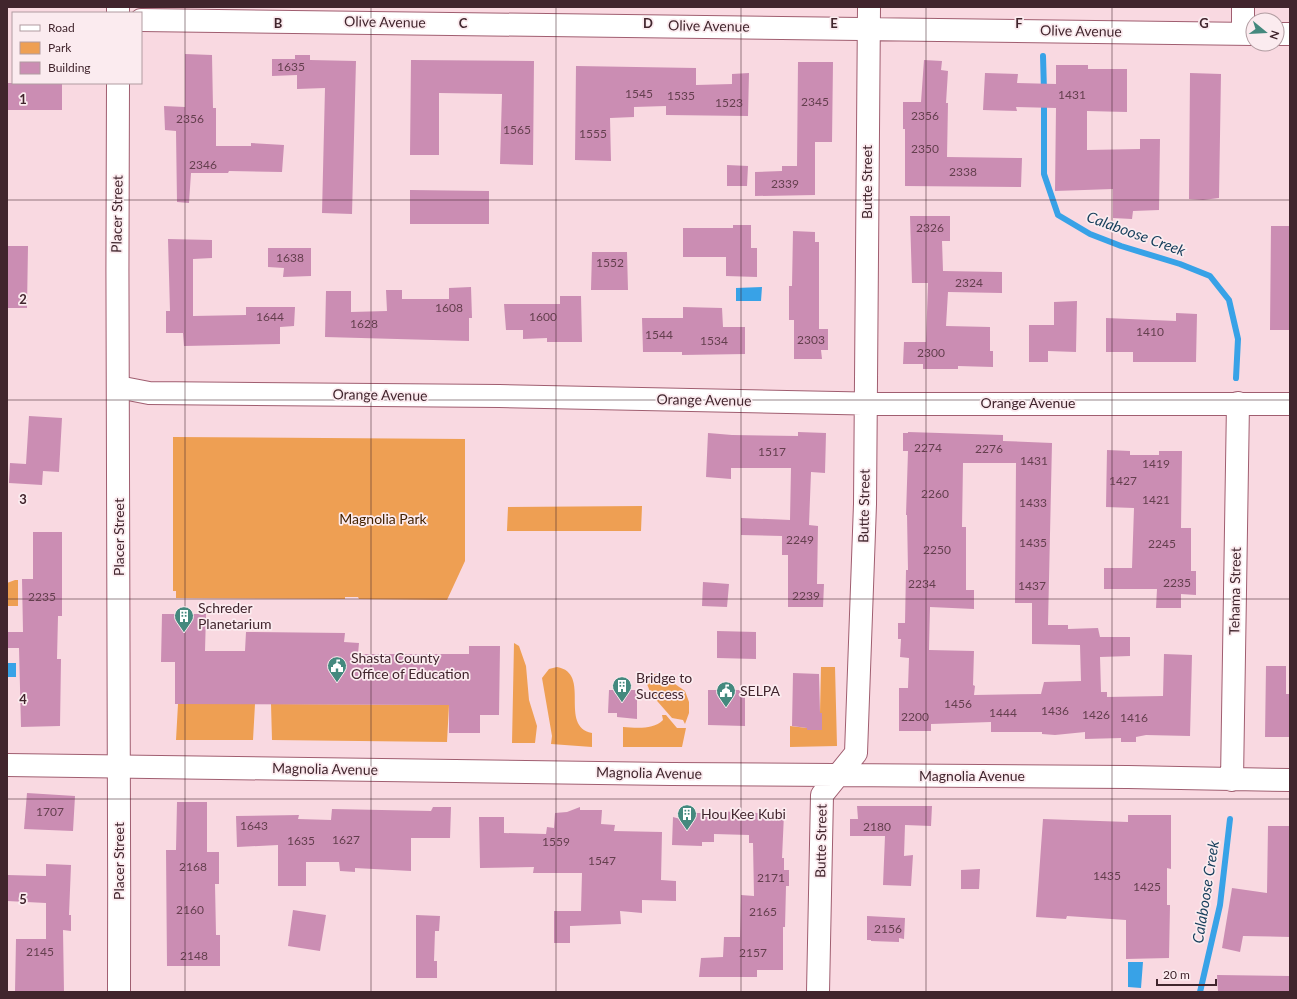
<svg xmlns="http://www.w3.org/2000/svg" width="1297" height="999" viewBox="0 0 1297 999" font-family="Lato,sans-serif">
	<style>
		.green { fill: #ee9f53 }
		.water { fill: #38a2e7 }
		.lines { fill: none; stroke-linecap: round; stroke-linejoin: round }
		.stream { stroke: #38a2e7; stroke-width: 6 }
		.building { fill: #cb8db3; fill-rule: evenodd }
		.minor-casing { stroke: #a05e70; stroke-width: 24 }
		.secondary-casing { stroke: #a05e70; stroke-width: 24 }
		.minor { stroke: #fff; stroke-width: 22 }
		.secondary { stroke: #fff; stroke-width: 22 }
		.grid { fill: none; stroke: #41252d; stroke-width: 1; stroke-opacity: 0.55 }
		.labels { text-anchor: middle; stroke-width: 3.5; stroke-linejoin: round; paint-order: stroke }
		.number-label { font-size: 12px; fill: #643f4e }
		.street-label { font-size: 14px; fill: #41252d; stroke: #fbebef }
		.park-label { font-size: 14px; fill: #432200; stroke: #fbebef }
		.poi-label { font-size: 14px; fill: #41252d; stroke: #fbebef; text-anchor: start }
		.water-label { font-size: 15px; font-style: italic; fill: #153e5b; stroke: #fbebef }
		.grid-label { font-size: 13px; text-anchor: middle; font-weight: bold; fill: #41252d; stroke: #fbebef; stroke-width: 3.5; stroke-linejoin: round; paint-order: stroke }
	</style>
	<rect width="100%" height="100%" fill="#f9d9e1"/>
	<!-- green -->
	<path class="green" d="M173,437l292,2v122l-18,39 -88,-1 -1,-2h-13v2l-169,-1v-7h-3z
		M642,506l-1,25h-134l1,-24z
		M15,580h3v26h-11v-23z
		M514,643l5,3 7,20 3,34 8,26 -2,17h-23z
		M557,667c35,6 1,59 35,66v14l-41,-3 1,-8 -10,-58 7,-9z
		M821,667h14l2,79 -47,1v-21l17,2v2h15v-16l-2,-1z
		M652,674l10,1 23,16 4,11v11l-4,11 -2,-4 -11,-2 -21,-24 -4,-10z
		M178,704h77l-2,36h-77z
		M271,704l178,1 -2,37 -175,-2z
		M662,715h4l11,13h9l-4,19h-59v-20c13,1 30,3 40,-7z"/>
	<!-- water -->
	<path class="water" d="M762,287l-1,14h-25v-13z
		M7,663h9v14h-9z
		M1128,962h15l-2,26 -13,-1z"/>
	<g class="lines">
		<!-- stream -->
		<path class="stream" d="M1043,56l1,35
			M1044,100v74l14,41 32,19 31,12 59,18 30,12 19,24 9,39 -2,39
			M1200,992l20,-87 10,-86"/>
	</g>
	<!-- building -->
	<path class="building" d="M185,54l27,1 1,53h3v38h35v-3l33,2 -2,27 -53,-1 -1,2h-37l-2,30 -12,-1 -1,-71 -11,-1 -1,-24 21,1z
		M295,55h15v5l46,1 -4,153 -30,-1 3,-125 -28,1v-14l-25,1v-17h23z
		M411,60l123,1 -1,104 -33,-1 2,-70 -63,-1v62h-29z
		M924,60l18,1 -1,9 7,1 -2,32h2l-1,54 75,1 -1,29 -116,-1v-57h-2v-27h18z
		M798,62h35l-1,80h-17v53l-60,1v-24l27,-1v-5h15z
		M1056,65h32v4h39v43l-40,-1v39l53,-1v-10h20l-1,71 -26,1 -1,8 -19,-1v-29l-58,2 1,-83 -40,-1 1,4 -34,-1 2,-37 33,1 -1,9 39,1z
		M576,66l120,2v17l36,-1v-10l17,-1 -1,43 -82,-1v-9l-32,1v10l-24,1 1,43 -36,-1z
		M1190,73l31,1 -2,124 -16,2 -14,-1z
		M7,83h55v27h-55z
		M727,165l21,1 -1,20h-20z
		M410,190l79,1v33h-79z
		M910,216h40v25h-8l1,30 59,1v21l-54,-1 -2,34 44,1v24h3v16l-35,-1v3h-35v-5h-20l1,-22h22l2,-59h-16z
		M733,225h18v23h6v29l-31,-1v-19h-43v-29h50z
		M1271,226h19v104h-20z
		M793,231l22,1v10h4v87h9v21h-7l1,9h-28v-39h-5v-34h3z
		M168,239l44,1v18l-19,1v57l53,-1v-8h49l-1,19 -14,1v17l-96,2 -1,-13h-17v-22h4z
		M7,246h21l-1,62h-20z
		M268,248h43v28l-28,1 1,-9 -16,-1z
		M592,252h35l1,38h-37z
		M471,287l1,31h-3v23l-144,-4 1,-46h25v21l36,-1 -1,-21h16v9h47v-11z
		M560,296h21l1,46h-35v-4l-24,1v-9h-17l-2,-26h56z
		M1077,301l-1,51 -28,-1v11h-19v-37h25v-23z
		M683,307l39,1 1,19h22v27l-63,1v-3h-39l-1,-34h41z
		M1176,313l21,1 -1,48h-63v-10h-27v-34l70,3z
		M29,416l33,2 -3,54 -16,-1 -1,14 -33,-2 1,-20 16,1z
		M798,432l28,1 -1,40 -14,-1 -2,53 9,1 -1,58h7l-1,23h-35v-52h-6v-19l-41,-1v-17l49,2 1,-52h-60v11l-25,-2 2,-44 24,2 66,1z
		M908,432l95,3v6l49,2 -4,182h20v4l30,-1 2,9h30v19l-30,1 1,35h6v5l56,-1 1,-42 28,1 -2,81 -44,-1 -10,2v5h-15v-4l-36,1v-7l-30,3 -13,-1v-2h-51v-10l-60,2v7h-32v-43h9l1,-30 -9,-1 1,-18h-3v-16h7l1,-53h2l-1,-55h-1l2,-64h-5v-18h5zM963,463h53l-1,140h17v41l48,1 1,36 -37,1 -3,12 -67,1 1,-9 -2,-1 1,-34 -45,-1 1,-43 44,2v-19h-8v-63h-4z
		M1107,450l23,1v4h29v-4h23l-1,77h10v43h5v24l-15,-1v14h-25l1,-19h-53v-21h28l2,-60 -28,-1z
		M33,532h29v84h-4l-1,43h4l-1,67 -39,1 -2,-79h-12v-16h16l-1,-53h11z
		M703,582l26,2 -2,23 -25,-1z
		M162,614h44l-1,37h40l1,-19 99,1 -1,9 15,1 -1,11h111v-8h31l-1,69h-19v18h-31v-28l-274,-1v-42h-14z
		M717,631l39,1v27l-39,-1z
		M1266,666h20v28h4v43h-25z
		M793,673l26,1 1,39h2v17h-15v-2l-15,-2z
		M609,690h28v29l-20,-2v-4h-9z
		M708,690h37v36l-37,-1z
		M27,793l48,3 -2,35 -49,-2z
		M177,802h30v50h12v32h-4l1,51h4v31h-53l-1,-116h10z
		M857,806h75l-1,20 -26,-1 -1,31 9,-1 -2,31 -28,-1 2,-49h-35v-17h8z
		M433,807h18l-1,31h-39v33l-56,-3v4l-15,-1 -1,-9h-33v24h-28v-41l-41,2 -1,-31 63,-1 -1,4 33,1 1,-11 99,2z
		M580,807v3h22l-1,14 14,1 -1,6 48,1 -1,48 15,1v20l-34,-1v13l-22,-2 1,13 -51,2v17h-16v-32h27l1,-38h-49l1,-6 -54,1 -1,-51h25v16l42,1 1,-7 7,1 1,-15 12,-1z
		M713,811l71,3 -2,44h2v12h5v16h-3l-1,41h-2v43h-26v7h-58l2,-19 22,-1 1,-20h16l1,-42 13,1 -1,-53h-4v-8l-35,-1v8h-12v4l-30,-1 1,-28 11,3v-7h29z
		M1128,815h43v54l-4,-1v37h3l-1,53 -43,1v-39l-59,-4 -1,3 -30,-2 7,-98 85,3z
		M1268,826h22v111l-47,-1 -3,16 -18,-4 10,-60 35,5z
		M46,864l25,1 -2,50h2v16l-8,-1 1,62h-49l1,-53h30v-36l-39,-2v-26l39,1z
		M980,869l-1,20h-18v-19z
		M293,910l33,5 -6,36 -32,-5z
		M416,915l24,1 -1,15h-4l-1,30h3v17h-21z
		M867,916l38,2 -1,21 -5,-1v4l-28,-1v-1h-4z
		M1217,975l73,1v16h-72z"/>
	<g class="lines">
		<defs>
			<path id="minor" d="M141,20l1112,14
				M1243,33v-26
				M1277,34h13
				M118,387l31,6 350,3 388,8h403
				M7,765l664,9 457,3 162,3
				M1232,780l6,-377
				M818,992l4,-197 34,-42 9,-249 4,-497"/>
			<path id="secondary" d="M118,13v-6
				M118,83c-2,303 2,606 1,909"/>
		</defs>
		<!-- minor casing -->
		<use href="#minor" class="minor-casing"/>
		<!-- secondary casing -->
		<use href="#secondary" class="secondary-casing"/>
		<!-- minor -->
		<use href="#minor" class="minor"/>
		<!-- secondary -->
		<use href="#secondary" class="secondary"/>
	</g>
	<!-- grid -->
	<path class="grid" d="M185,7v985M371,7v985M556,7v985M741,7v985M926,7v985M1112,7v985M7,200h1283M7,400h1283M7,599h1283M7,799h1283"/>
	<!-- icons -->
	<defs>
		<symbol id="building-pin" viewBox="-11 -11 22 30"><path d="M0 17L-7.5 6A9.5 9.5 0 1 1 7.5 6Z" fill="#44897e" stroke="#fbebef"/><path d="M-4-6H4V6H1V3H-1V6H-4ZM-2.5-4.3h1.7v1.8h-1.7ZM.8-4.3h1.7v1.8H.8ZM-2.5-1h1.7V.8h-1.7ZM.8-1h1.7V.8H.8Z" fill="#fff"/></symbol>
		<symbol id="civic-pin" viewBox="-11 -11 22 30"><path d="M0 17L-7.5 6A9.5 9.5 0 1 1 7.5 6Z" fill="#44897e" stroke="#fbebef"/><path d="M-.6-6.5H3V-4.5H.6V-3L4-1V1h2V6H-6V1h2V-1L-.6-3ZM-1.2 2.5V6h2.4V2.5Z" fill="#fff"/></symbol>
	</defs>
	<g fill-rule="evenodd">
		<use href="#building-pin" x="173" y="605" width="22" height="30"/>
		<use href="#civic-pin" x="326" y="655" width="22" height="30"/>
		<use href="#building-pin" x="611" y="675" width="22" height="30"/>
		<use href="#civic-pin" x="715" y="680" width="22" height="30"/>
		<use href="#building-pin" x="676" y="803" width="22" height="30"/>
	</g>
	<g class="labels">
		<!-- number labels -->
		<g class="number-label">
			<text x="291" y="71">1635</text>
			<text x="639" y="98">1545</text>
			<text x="1072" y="99">1431</text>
			<text x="681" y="100">1535</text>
			<text x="815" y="106">2345</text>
			<text x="729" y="107">1523</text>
			<text x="925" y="120">2356</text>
			<text x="190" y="123">2356</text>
			<text x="517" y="134">1565</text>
			<text x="593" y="138">1555</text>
			<text x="925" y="153">2350</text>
			<text x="203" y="169">2346</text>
			<text x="963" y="176">2338</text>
			<text x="785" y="188">2339</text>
			<text x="930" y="232">2326</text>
			<text x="290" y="262">1638</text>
			<text x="610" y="267">1552</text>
			<text x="969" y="287">2324</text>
			<text x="449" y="312">1608</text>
			<text x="270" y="321">1644</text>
			<text x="543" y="321">1600</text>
			<text x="364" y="328">1628</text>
			<text x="1150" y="336">1410</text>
			<text x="659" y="339">1544</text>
			<text x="811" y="344">2303</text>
			<text x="714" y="345">1534</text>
			<text x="931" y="357">2300</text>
			<text x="928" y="452">2274</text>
			<text x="989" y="453">2276</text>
			<text x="772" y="456">1517</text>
			<text x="1034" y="465">1431</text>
			<text x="1156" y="468">1419</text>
			<text x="1123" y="485">1427</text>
			<text x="935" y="498">2260</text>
			<text x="1156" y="504">1421</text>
			<text x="1033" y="507">1433</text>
			<text x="800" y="544">2249</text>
			<text x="1033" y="547">1435</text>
			<text x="1162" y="548">2245</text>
			<text x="937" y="554">2250</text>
			<text x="1177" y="587">2235</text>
			<text x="922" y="588">2234</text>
			<text x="1032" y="590">1437</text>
			<text x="806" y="600">2239</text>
			<text x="42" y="601">2235</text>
			<text x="958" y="708">1456</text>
			<text x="1055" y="715">1436</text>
			<text x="1003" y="717">1444</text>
			<text x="1096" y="719">1426</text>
			<text x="915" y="721">2200</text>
			<text x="1134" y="722">1416</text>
			<text x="50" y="816">1707</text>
			<text x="254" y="830">1643</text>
			<text x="877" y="831">2180</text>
			<text x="346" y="844">1627</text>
			<text x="301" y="845">1635</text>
			<text x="556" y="846">1559</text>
			<text x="602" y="865">1547</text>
			<text x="193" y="871">2168</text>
			<text x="1107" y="880">1435</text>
			<text x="771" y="882">2171</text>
			<text x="1147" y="891">1425</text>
			<text x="190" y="914">2160</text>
			<text x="763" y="916">2165</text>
			<text x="888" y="933">2156</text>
			<text x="40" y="956">2145</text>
			<text x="753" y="957">2157</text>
			<text x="194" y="960">2148</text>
		</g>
		<!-- street labels -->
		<g class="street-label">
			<text transform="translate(385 22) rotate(1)" y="5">Olive Avenue</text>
			<text transform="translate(709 26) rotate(1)" y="5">Olive Avenue</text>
			<text transform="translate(1081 31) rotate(1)" y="5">Olive Avenue</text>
			<text transform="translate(867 182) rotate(-90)" y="5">Butte Street</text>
			<text transform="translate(117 214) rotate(-89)" y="5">Placer Street</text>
			<text transform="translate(380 395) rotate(1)" y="5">Orange Avenue</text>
			<text transform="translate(704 400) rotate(1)" y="5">Orange Avenue</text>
			<text x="1028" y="408">Orange Avenue</text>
			<text transform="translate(864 506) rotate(-89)" y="5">Butte Street</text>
			<text transform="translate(119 537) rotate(-90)" y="5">Placer Street</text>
			<text transform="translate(1235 591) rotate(-89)" y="5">Tehama Street</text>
			<text transform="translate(325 769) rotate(1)" y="5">Magnolia Avenue</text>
			<text transform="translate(649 773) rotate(1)" y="5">Magnolia Avenue</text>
			<text x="972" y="781">Magnolia Avenue</text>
			<text transform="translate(821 841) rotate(-89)" y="5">Butte Street</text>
			<text transform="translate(119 861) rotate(-90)" y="5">Placer Street</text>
		</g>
		<!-- park labels -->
		<g class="park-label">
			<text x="383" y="524">Magnolia Park</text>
		</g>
		<!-- poi labels -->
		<g class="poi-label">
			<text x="198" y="613">Schreder<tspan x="198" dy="16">Planetarium</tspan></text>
			<text x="351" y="663">Shasta County<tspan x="351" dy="16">Office of Education</tspan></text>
			<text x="636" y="683">Bridge to<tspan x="636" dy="16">Success</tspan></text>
			<text x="740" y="696">SELPA</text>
			<text x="701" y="819">Hou Kee Kubi</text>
		</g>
		<!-- water labels -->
		<g class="water-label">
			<text transform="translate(1136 234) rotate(20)" y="5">Calaboose Creek</text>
			<text transform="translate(1206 892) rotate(-81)" y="5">Calaboose Creek</text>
		</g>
	</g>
	<g class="grid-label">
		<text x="278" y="28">B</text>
		<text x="463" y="28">C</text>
		<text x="648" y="28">D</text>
		<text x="834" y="28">E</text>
		<text x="1019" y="28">F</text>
		<text x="1204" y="28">G</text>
		<text x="23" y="104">1</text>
		<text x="23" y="304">2</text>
		<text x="23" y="504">3</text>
		<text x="23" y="704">4</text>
		<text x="23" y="904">5</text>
	</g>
	<!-- border -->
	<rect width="1297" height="999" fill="none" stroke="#41252d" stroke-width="16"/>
	<!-- legend -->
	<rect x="12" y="12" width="130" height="72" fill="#fbebef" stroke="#b19ca1"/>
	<rect x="20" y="25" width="20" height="6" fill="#ffffff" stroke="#b19ca1"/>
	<text x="48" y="32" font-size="12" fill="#41252d">Road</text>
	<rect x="20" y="42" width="20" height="12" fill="#ee9f53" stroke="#b19ca1"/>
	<text x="48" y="52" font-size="12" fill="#41252d">Park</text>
	<rect x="20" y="62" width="20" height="12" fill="#cb8db3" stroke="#b19ca1"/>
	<text x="48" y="72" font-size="12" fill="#41252d">Building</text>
	<!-- north arrow -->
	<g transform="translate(1265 32) rotate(108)"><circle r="19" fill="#fbebef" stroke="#b19ca1"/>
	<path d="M0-3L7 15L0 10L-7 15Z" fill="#44897e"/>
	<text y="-6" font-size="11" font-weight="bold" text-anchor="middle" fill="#41252d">N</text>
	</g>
	<!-- scale -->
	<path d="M1157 979v6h59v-6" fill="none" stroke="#41252d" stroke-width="2"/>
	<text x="1163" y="979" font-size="12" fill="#41252d" stroke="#fbebef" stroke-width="3" paint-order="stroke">20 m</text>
</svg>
